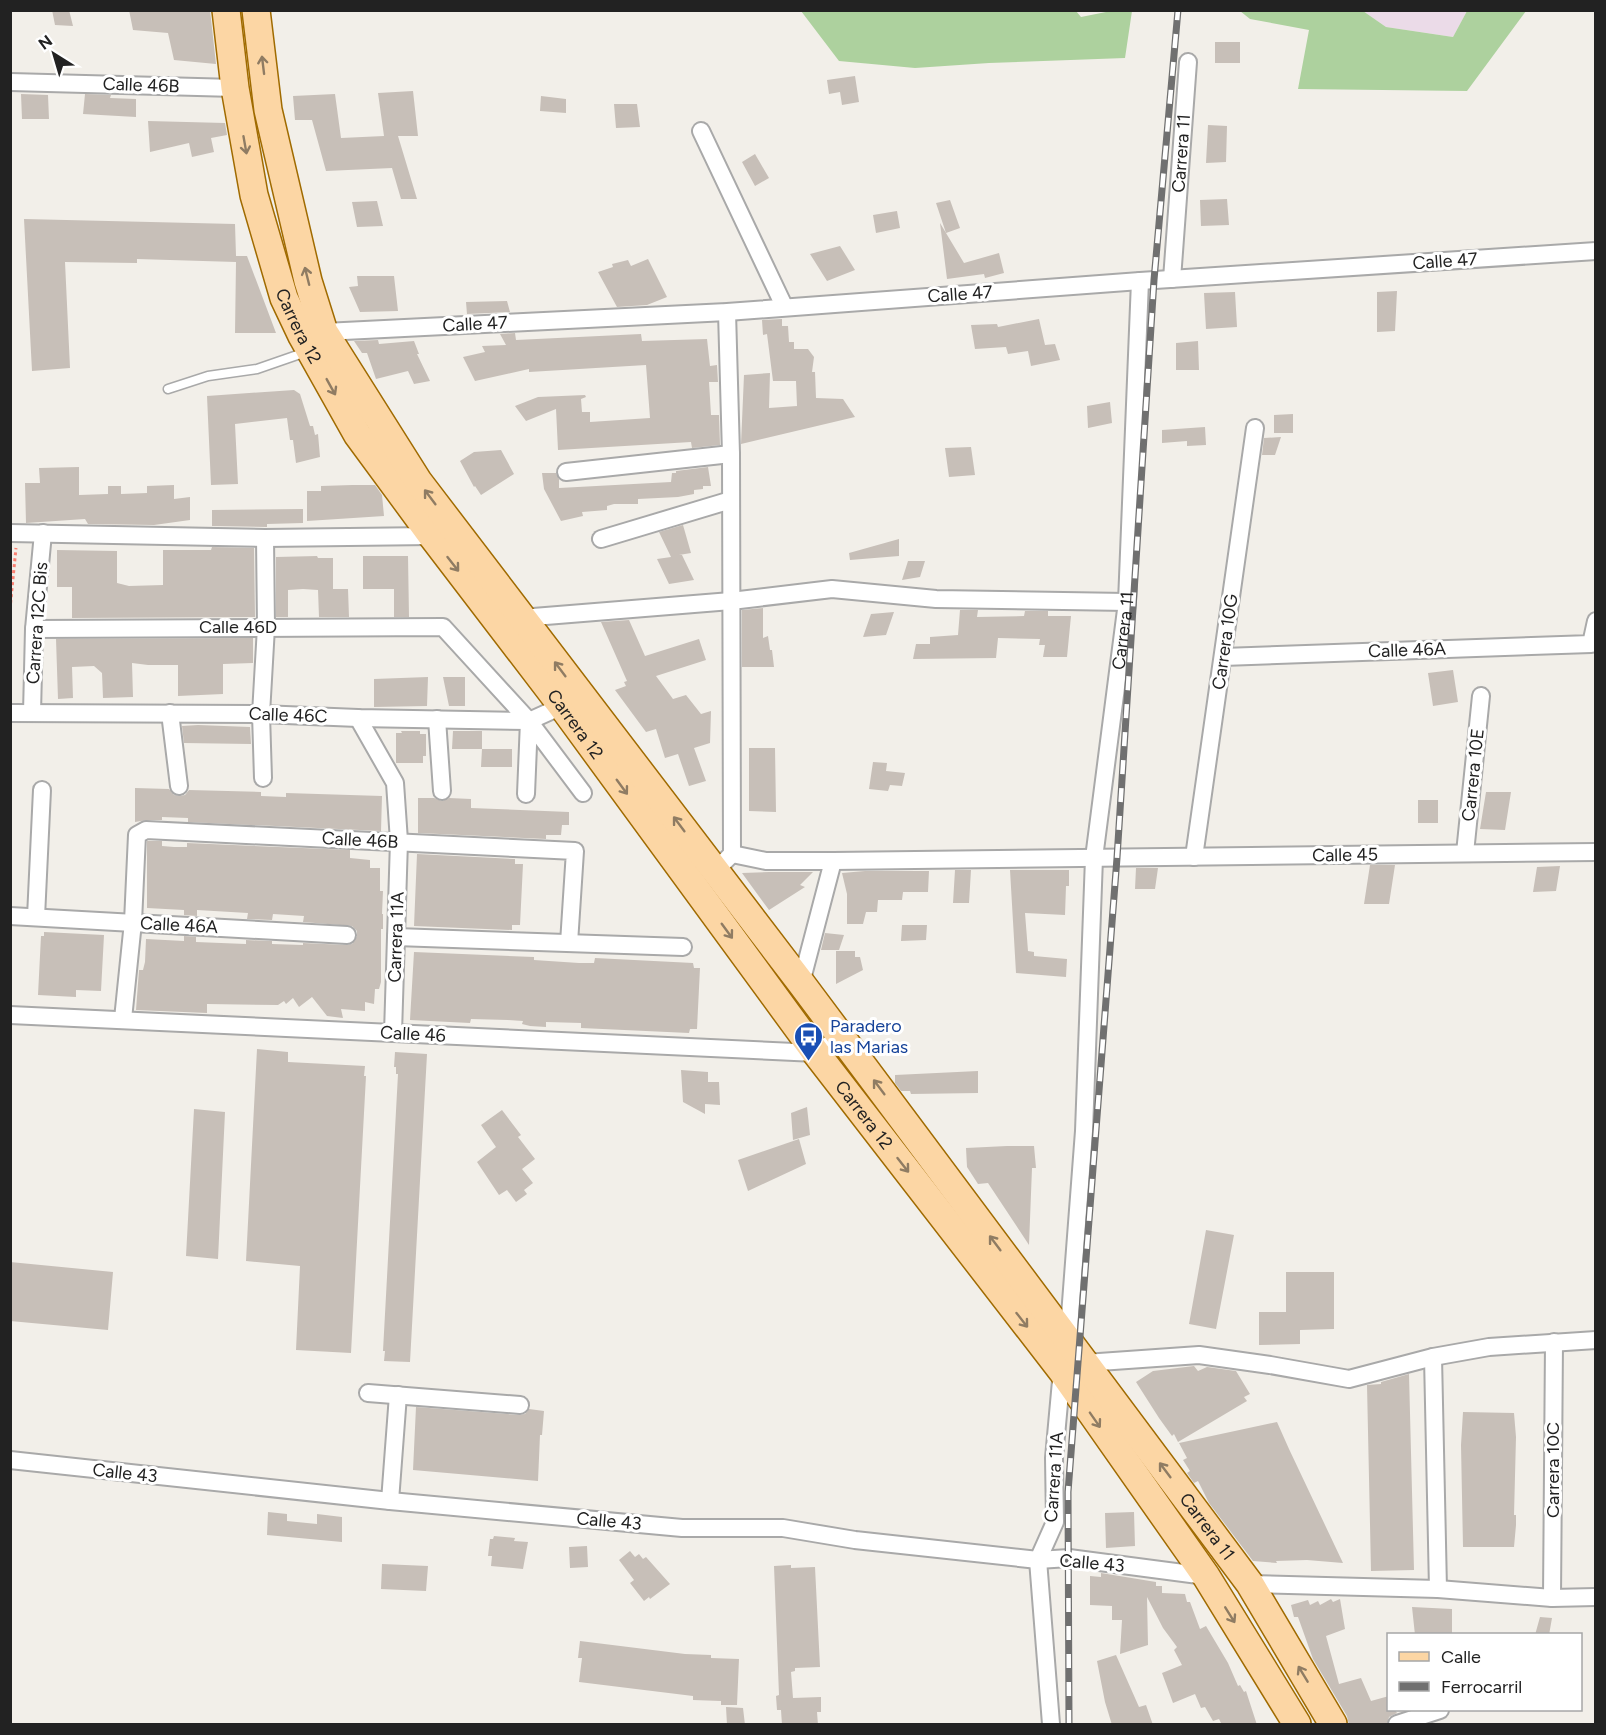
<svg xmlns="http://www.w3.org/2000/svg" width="1606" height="1735" viewBox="0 0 1606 1735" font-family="Figtree,sans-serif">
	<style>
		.industrial { fill: #ebdbe8 }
		.forest { fill: #add19e }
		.building { fill: #c7bfb8 }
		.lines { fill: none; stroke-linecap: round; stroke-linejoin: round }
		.lane-casing { stroke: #a9a9a9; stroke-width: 11 }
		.street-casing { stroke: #a9a9a9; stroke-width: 20 }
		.primary-casing { stroke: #a06b00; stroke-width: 30 }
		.path { stroke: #fa8072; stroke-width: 3; stroke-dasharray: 3 3; stroke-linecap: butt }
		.lane { stroke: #fff; stroke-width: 8 }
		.street { stroke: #fff; stroke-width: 16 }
		.primary { stroke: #fcd6a4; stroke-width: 27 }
		.rail-casing { stroke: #707070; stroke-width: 7 }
		.rail { stroke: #fff; stroke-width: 4.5; stroke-dasharray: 14; stroke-linecap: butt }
		.oneway { stroke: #8f7c63 }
		.labels { text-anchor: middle; stroke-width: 6; stroke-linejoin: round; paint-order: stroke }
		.street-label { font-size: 18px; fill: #222; stroke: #fff }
		.transit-label { font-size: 18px; fill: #164399; stroke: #fff; text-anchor: start }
	</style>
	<rect width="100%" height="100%" fill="#f2efe9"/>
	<!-- industrial -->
	<path class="industrial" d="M1363,11h104l-14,26 -67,-10z"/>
	<!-- forest -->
	<path class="forest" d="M1076,11l5,6 30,-6h21l-7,47 -136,5 -74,5 -76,-7 -38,-50z
		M1240,11h123l23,16 67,10 14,-26h59l-59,80 -169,-2 11,-59 -59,-11z"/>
	<!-- building -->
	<path class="building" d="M52,10h17l4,16 -18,-1z
		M129,10h81l6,54 -42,-4 -6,-27 -35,-3z
		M1215,42h25v21h-25z
		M855,76l4,26 -17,3 -2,-13 -11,2 -2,-14z
		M413,91l5,45h-20l19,63h-16l-9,-31 -66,3 -14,-51h-17l-2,-24 42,-2 6,44 43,-2 -6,-43z
		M21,94l27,1 1,24h-27z
		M85,94l26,1 -1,3 26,1v18l-53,-3z
		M541,96l25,3v14l-26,-2z
		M614,104h23l3,23 -24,1z
		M148,121l77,2 2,12 -16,3 3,14 -22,5 -3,-14 -39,9z
		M1208,125l19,1 -1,36 -20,1z
		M755,154l14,24 -14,8 -13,-24z
		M1227,199l2,26 -28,1 -1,-26z
		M950,200l10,28 -14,5 -10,-30z
		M377,201l6,25 -26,1 -5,-25z
		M897,211l3,17 -24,5 -3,-18z
		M24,219l211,5 1,32h11l29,77h-41l1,-71 -99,-3v4l-72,-1 5,106 -38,3z
		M940,223l24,40 35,-10 5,20 -19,5 -1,-4 -37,5z
		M840,246l15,24 -28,11 -17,-27z
		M648,259l19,38 -20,8 -30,2 -19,-35 15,-5 -1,-3 16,-4 3,6z
		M357,276h37l4,35 -38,1 -11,-25 9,-1z
		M1397,291l-2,40 -18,1v-40z
		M1235,292l2,35 -31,2 -2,-36z
		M507,301l3,11 -43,2 -1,-12z
		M782,319v7h6l1,16h5v7h14l6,8 -2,15h3l1,26 27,1 12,18 -114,27 3,-69 26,-2 -1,35 28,-2 -1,-25h-23l-6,-47 -4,1 -1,-15z
		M1039,319l6,26 10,-1 5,16 -29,6 -3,-15 -20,3 -2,-7 -31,2 -4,-24 26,-1 1,3z
		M515,333l1,7 125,-6 1,7 65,-2 3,27 7,-1 1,17h-9l2,33h8l1,30 -28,3 -1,-6 -133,8 -2,-41 -30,12 -11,-15 23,-9 47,-2 1,2 -5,2 1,13h8v10l60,-4 -4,-53 -117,7v-3l-54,12 -12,-24 22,-5 -3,-6 24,-1 -6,-11z
		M378,340l1,4 35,-3 5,13h-2l13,27 -16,3 -6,-13 -32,8 -9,-26h-5l-8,-12z
		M1198,341l1,29h-23v-27z
		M294,390l6,4 10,32h3l2,9 3,-1 2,23 -24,6 -3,-23h-3l-3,-22 -52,6 3,60 -27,1 -4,-89z
		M1110,402l2,21 -24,5 -1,-22z
		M1293,414v19h-19v-18z
		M1205,427l1,18 -19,1v-5l-25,2v-13z
		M1281,437l-6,18h-13l2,-17z
		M971,447l4,28 -26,2 -4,-29z
		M501,450l13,24 -33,21 -6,-9 -1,1 -14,-26 14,-9z
		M79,467v28l29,-1v-8h13v8l26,-1v-7l27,-1v14l16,-2v23l-36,5 -66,-1 -3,-5 -59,4 -1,-40h15l-1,-15z
		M708,467l3,19h-8v3l-9,1v4l-16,3 -40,2v5h-24l-7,2v4l-25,2 1,4 -22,5 -17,-32 -2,-16h14l3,6v9l112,-6 1,-9h4v-2z
		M352,485h23l7,10 2,21 -77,5v-30h14v-5z
		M303,509v14l-36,1v3l-55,-1v-16z
		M683,525l8,28 -12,2h3l12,25 -25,4 -12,-25 14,-2 -12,-25z
		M899,539v17l-49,4 -1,-7z
		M212,547l42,1 1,69 -183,1v-31h-15v-37l60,1v32l12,3 34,-1v-35h48z
		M317,556l1,2h15v31h15l1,28h-30l-1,-27 -15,-1 -15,1v27h-12v-60z
		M363,556h45l1,61h-15v-28h-31z
		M908,561h17l-5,16 -18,3z
		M763,608v30l5,-2 2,14h2l2,17h-32v-57z
		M960,610h18l-1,7 47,-1 1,-5h23v5h23l-4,41h-24l2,-12h-6l1,-6 -42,-1 -2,20 -83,1 3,-15h14v-7l28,-2z
		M894,612l-8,23 -23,2 8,-23z
		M629,620l16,36 54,-17 7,21 -50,16 17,23 13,-4 15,19 10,-3 -1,32 -16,5 12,33 -17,5 -11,-32 -13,4 -9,-29 -10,3 -31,-42 11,-4 -2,-4 3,-1 -26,-59z
		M253,638v25l-30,1v30l-45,2v-31h-30l-16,-2 1,34 -30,1 -1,-25 -8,-7 -22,1 1,31 -15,1 -2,-60z
		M1453,670l5,32 -25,4 -5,-33z
		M428,677l-1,29 -53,1v-28z
		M443,677h22v29h-16z
		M198,725l52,2 1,17 -67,-1 -2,-17z
		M401,731h19v3h6v22h-3v7h-27v-30h6z
		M453,731h29v18h30v18h-31l1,-18h-30z
		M749,748h26l1,64 -27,-1z
		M873,762l14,1 -1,8 19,2 -3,13 -12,-1 -2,6 -19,-2z
		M135,788l34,1 5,6 6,1 5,-1 4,-5 72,2v4l25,1v-4l96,3 -1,35 -193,-9v-4l-26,-1v3h-15l-12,2z
		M1486,792h25l-6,38 -25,-1z
		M418,798h16l8,3 7,-3 22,1v9l98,4v13h-7l-1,10h-15v4l-128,-6z
		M1418,800h20v23h-20z
		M147,841h15v5l12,1h13v-4l163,7v8l20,2v8h10v23h3l-1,23h1v15h-2v53l-2,7h-4l-1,15 -9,-2v9l-24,-2 2,9 -16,-2 -15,-19 -13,10 -6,-9 -7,6 -2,-3 -6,4 -71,-1v9l-71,-3 3,-40h4l2,-8 1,-23 38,2v-5l12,1v5l50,2v-4l26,1v3l31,1v-2l43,2 6,-1 5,-8v-5l-5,-5 -49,-4 1,-6 -31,-2 -1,6 -25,-1 1,-6 -51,-3v6l-13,-1v-5l-37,-2z
		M417,854l98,5v5h8l-3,61h-8v5l-98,-4z
		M1370,865h25l-6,39h-25z
		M1560,866l-4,25 -23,1 4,-25z
		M1136,868h22l-3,21h-20z
		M971,870l-2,33h-16l2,-33z
		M1010,870h59v16h-3l-1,29 -40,-2 3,38 6,1v4l33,3 -1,18 -50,-4z
		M865,871h64l-1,21h-25l-1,8h-24l-1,12h-11l-3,12h-16v-30l-5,-21z
		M769,872h44l-13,13 5,2 -36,23 -27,-37z
		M902,925h25l-1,15 -25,1z
		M44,932l60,3 -3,56 -25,-1v7l-38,-2 3,-59h3z
		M825,933l19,2 -5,15h-18z
		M836,951h19v6h5l3,13 -27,14z
		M414,952l120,5v3l45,3h15l1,-5 98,5 1,5h6l-3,61h-7l-1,4 -108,-5v-5l-35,-1v5l-16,-1 -8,-2 1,-3 -15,-1 -37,-1 -1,4 -60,-3z
		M257,1049l31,3v10l77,4 -1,10h2l-15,277 -55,-3 4,-84 -54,-5z
		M395,1052l32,2 -17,308 -26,-1 1,-10h-2l15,-277h-2v-7h-2z
		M681,1070l27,2v10h11l1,23 -15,-1v10l-22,-12z
		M978,1071v22l-67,1 -1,-3h-9l-6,-8v-8z
		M807,1107l3,28 -17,5 -2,-27z
		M194,1109l31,3 -7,147 -32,-3z
		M502,1110l19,25 -3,2 17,22 -13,10 11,14 -9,7 3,4 -11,8 -9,-12 -8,5 -22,-33 19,-15 -15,-22z
		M799,1139l7,25 -58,27 -10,-31z
		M1007,1146h27l2,22h-4l-3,77 -41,-62 -10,1 -11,-17 -1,-19z
		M1206,1230l28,5 -18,94 -27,-5z
		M10,1262l103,10 -5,58 -98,-9z
		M1286,1272h48v57l-34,1v14l-41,1v-33h27z
		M1194,1366l4,5 9,-4 29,4 14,23 -6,3 3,4 -69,41 -4,-8 -2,2 -13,-18 -23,-36 17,-11z
		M1409,1374l5,196 -43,1 -4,-186 14,-1v-2z
		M416,1407l103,8 6,-1 4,-5 15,2 -2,24h-2l-2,46 -125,-11z
		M1463,1412l51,1 2,24 -2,78h2v10l-2,22h-51l-2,-102z
		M1277,1422l12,27 54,114 -36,-3 -31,1 1,2 -24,-2 -44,-58 -11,-22 -4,2 -7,-10 3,-2 -7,-11 4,-2 -8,-15z
		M268,1512l19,2v7l30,3v-10l25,3v25l-75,-7z
		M1134,1512l1,34 -29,2 -1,-35z
		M494,1536l21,2 -1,3 14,1 -5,27 -32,-3 1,-10h-4l2,-17h3z
		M587,1546l1,21 -18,1 -1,-21z
		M630,1551l5,6 4,-3 4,5 3,-2 24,27 -20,15 -1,-2 -5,4 -14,-18 4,-3 -15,-20z
		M382,1564l46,2 -2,25 -45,-2z
		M791,1565v3l24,-1 5,100 -25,1v3l-4,1 2,26 28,-1v15h-4l1,13h-36l-1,-15h-4l-1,-14 3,-1 -5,-129z
		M1101,1573l55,9v4h6v7l23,1 2,8h3l10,27 6,-3 22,37 10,23 2,-1 4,7 2,-1 11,34h-35l-3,-6 -6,2 -8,-14 -4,1 -6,-14 -22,9 -11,-30 20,-8 -8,-15 3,-3 -14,-19 -16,-31 1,48 -28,9 2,-34h-10v-14l-22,-1v-29l11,1z
		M1331,1599l2,3 7,-3 5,30 -19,7 13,48 22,-6 10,23 18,-5v14h6l2,3 -8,4 -2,8h-38l-2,-9 -34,-57 -15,-42h-4l-3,-12 17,-5 2,5 8,-4 2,4z
		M1412,1607l40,2v26h-37z
		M1540,1617l12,1 -3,17h-14z
		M580,1641l105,13 26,1v3l28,1 -2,46h-16v-4l-28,-1v-4l-114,-14 3,-24h-4z
		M1116,1655l23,52 7,-2 7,20h-41l-7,-23 -8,-41z
		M726,1707l17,1 2,17h-18z"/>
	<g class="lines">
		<defs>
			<path id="lane" d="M168,389l40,-13 49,-7 49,-17"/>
			<g id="street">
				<path d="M10,82l225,6"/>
				<path d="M701,131l83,175"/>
				<path id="s1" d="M1172,279l16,-217"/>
				<path d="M324,332l403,-20 413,-31 456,-30"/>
				<path d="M566,472l165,-18"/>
				<path d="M10,533l255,5 167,-2"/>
				<path d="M601,539l130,-39"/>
				<path d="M521,618l210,-17 101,-12 104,10 191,3"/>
				<path d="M34,629l409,-2 86,94 54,72"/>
				<path d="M1223,657l368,-13 5,-23"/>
				<path d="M10,713l251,1 97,4 171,3 33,-15"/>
				<path d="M32,713l2,-84 9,-96"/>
				<path d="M170,713l9,73"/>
				<path d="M358,718l37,65 4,58 -6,192"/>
				<path d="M437,719l5,72"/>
				<path d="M263,778l-2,-64 5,-87 -1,-89"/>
				<path d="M526,794l3,-73"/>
				<path d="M1465,853l16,-157"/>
				<path d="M732,854l34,7h67l763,-9"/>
				<path d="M1194,857l61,-429"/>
				<path d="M724,862l8,-8 -1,-400 -4,-142"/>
				<path d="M10,916l337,19"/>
				<path d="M36,917l6,-127"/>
				<path d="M396,937l287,10"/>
				<path d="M801,983l32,-122"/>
				<path d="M10,1015l806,38 25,-17"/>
				<path d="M123,1019l10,-97 4,-87 9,-5 429,21 -6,92"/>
				<path id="s2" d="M1068,1342l16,-211 10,-273 33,-256 13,-321"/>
				<path d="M1433,1357l5,232"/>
				<path d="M1085,1363l114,-8 71,10 79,14 84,-22 56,-10 107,-7"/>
				<path d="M368,1393l152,12"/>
				<path d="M10,1460l380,41 292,27h101l72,12 183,20 31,-2 137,18"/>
				<path d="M390,1501l8,-106"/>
				<path d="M1250,1584l188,5 114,9 44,-1"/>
				<path d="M1552,1598l2,-256"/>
				<path d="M1051,1724l-13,-164 17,-38 -1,-64 8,-88"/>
				<path d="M1397,1724l43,-14"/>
			</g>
			<g id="primary">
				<path id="s3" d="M226,10l9,78 19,107 30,103 18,38 55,98 75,102 130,170 254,347 246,318 144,205 91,148"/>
				<path id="s4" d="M256,10l12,100 40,171 16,51 94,149 383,502 449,601 83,140"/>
			</g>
		</defs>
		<!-- lane casing -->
		<use href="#lane" class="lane-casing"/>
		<!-- street casing -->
		<use href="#street" class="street-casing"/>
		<!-- primary casing -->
		<use href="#primary" class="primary-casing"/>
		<!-- path -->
		<path class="path" d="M10,609l6,-61"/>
		<!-- lane -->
		<use href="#lane" class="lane"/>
		<!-- street -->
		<use href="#street" class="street"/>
		<!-- primary -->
		<use href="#primary" class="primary"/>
		<defs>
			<path id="rail" d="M1069,1724l-1,-232 49,-634 37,-578 24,-270"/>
		</defs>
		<!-- rail casing -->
		<use href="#rail" class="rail-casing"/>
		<!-- rail -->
		<use href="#rail" class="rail"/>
	</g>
	<!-- one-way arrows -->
	<defs><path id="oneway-shaft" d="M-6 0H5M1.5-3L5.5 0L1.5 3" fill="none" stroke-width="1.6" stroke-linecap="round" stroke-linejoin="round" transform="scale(1.5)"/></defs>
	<g class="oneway">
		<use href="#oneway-shaft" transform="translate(263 65) rotate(-97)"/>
		<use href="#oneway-shaft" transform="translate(245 145) rotate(80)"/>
		<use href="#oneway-shaft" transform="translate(307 276) rotate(-104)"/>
		<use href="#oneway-shaft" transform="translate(331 387) rotate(61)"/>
		<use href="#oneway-shaft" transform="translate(430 497) rotate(-127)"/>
		<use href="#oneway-shaft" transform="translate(453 564) rotate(52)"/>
		<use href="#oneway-shaft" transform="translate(560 669) rotate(-127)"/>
		<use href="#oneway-shaft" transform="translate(622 787) rotate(54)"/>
		<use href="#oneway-shaft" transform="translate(679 824) rotate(-127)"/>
		<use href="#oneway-shaft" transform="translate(727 931) rotate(54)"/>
		<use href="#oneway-shaft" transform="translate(879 1087) rotate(-127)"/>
		<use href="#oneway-shaft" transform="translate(903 1165) rotate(52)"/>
		<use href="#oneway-shaft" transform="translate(995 1243) rotate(-127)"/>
		<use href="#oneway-shaft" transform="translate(1022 1320) rotate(52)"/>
		<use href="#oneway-shaft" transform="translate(1095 1420) rotate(55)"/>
		<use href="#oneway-shaft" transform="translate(1165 1470) rotate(-127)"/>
		<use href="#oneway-shaft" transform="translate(1230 1615) rotate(58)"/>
		<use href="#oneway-shaft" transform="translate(1303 1674) rotate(-121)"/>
	</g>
	<!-- icons -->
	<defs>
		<symbol id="bus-pin" viewBox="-11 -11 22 30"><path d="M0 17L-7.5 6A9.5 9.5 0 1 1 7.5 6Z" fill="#1a4fb4" stroke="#fff"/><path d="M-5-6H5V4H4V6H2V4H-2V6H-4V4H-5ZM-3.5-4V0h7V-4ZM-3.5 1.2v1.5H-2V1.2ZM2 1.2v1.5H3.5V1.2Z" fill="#fff"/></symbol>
	</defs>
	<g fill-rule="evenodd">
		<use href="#bus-pin" x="792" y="1020" width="33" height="45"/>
	</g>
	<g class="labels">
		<!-- street labels -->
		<g class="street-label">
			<text transform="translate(141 85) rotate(2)" y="6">Calle 46B</text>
			<text dy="6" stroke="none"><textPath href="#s1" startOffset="126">Carrera 11</textPath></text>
			<text transform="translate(1445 261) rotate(-4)" y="6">Calle 47</text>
			<text transform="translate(960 294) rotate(-4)" y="6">Calle 47</text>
			<text transform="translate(475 324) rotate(-3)" y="6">Calle 47</text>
			<text dy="6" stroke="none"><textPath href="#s3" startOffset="326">Carrera 12</textPath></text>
			<text transform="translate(37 623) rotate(-86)" y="6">Carrera 12C Bis</text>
			<text x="238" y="633">Calle 46D</text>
			<text dy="6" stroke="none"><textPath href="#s2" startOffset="714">Carrera 11</textPath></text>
			<text transform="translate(1225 642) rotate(-82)" y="6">Carrera 10G</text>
			<text transform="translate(1407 650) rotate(-2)" y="6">Calle 46A</text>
			<text transform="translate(288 715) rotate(2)" y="6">Calle 46C</text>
			<text dy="6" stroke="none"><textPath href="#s3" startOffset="812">Carrera 12</textPath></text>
			<text transform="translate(1473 775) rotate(-84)" y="6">Carrera 10E</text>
			<text transform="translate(360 840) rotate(3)" y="6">Calle 46B</text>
			<text transform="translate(1345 855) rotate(-1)" y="6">Calle 45</text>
			<text transform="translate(179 925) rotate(3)" y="6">Calle 46A</text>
			<text transform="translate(396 937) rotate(-88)" y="6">Carrera 11A</text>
			<text transform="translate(413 1034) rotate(3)" y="6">Calle 46</text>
			<text dy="6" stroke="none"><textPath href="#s3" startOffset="1298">Carrera 12</textPath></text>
			<text transform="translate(1553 1470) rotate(-90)" y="6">Carrera 10C</text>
			<text transform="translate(125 1473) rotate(6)" y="6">Calle 43</text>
			<text transform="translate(1054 1477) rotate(-86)" y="6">Carrera 11A</text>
			<text transform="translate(609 1521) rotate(5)" y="6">Calle 43</text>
			<text dy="6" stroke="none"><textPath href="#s4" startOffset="1816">Carrera 11</textPath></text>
			<text transform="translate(1092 1563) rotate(5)" y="6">Calle 43</text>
		</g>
		<!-- transit labels -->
		<g class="transit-label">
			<text x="830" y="1032">Paradero<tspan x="830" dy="21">las Marias</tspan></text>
		</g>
	</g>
	<!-- border -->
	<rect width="1606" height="1735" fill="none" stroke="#222222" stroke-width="24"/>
	<!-- legend -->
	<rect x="1387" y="1633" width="195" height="78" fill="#ffffff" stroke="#a7a7a7" stroke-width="1.5"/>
	<rect x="1399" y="1652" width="30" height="9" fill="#fcd6a4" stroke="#a7a7a7" stroke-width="1.5"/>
	<text x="1441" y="1663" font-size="18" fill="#222222">Calle</text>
	<rect x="1399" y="1682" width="30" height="9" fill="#707070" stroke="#a7a7a7" stroke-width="1.5"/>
	<text x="1441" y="1693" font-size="18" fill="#222222">Ferrocarril</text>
	<!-- north arrow -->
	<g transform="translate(54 54) rotate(323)" stroke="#ffffff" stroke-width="4.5" paint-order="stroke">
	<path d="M0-4.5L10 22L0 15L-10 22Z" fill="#222222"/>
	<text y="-9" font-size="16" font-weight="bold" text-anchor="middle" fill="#222222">N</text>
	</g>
</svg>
